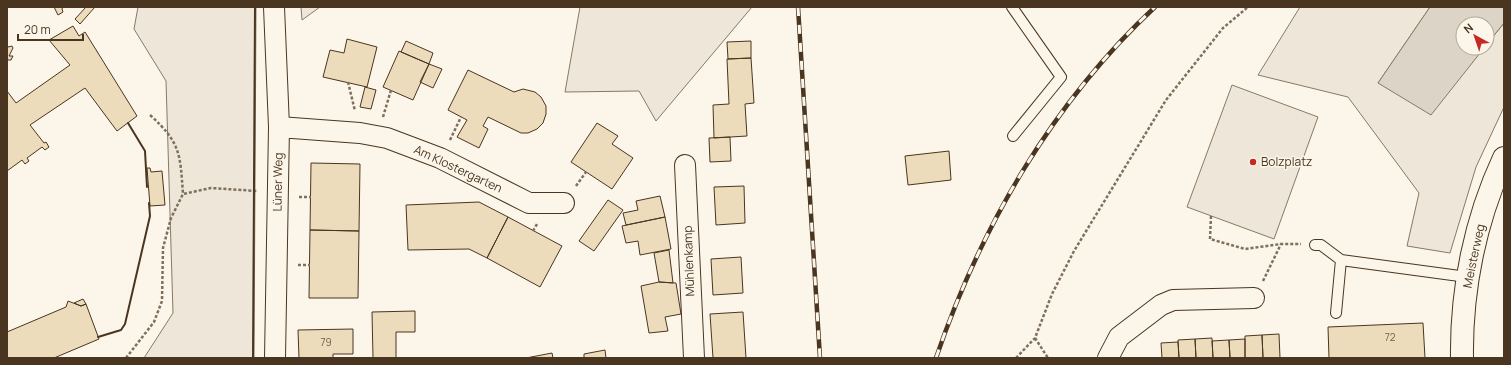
<svg xmlns="http://www.w3.org/2000/svg" width="1511" height="365" viewBox="0 0 1511 365" font-family="Manrope,sans-serif">
	<style>
		.green { fill: #ede6d9; stroke: #887966 }
		.water { fill: #dcd4c6; stroke: #887966 }
		.building { fill: #ecdcbc; stroke: #4a3520 }
		.lines { fill: none; stroke-linecap: round; stroke-linejoin: round }
		.service-casing { stroke: #4a3520; stroke-width: 12 }
		.minor-casing { stroke: #4a3520; stroke-width: 22 }
		.tertiary-casing { stroke: #4a3520; stroke-width: 24 }
		.path { stroke: #7f6f5c; stroke-width: 2.5; stroke-dasharray: 3 2; stroke-linecap: butt }
		.service { stroke: #fbf6e9; stroke-width: 10 }
		.minor { stroke: #fbf6e9; stroke-width: 20 }
		.tertiary { stroke: #fbf6e9; stroke-width: 22 }
		.rail-casing { stroke: #4a3520; stroke-width: 4.5 }
		.rail { stroke: #fbf6e9; stroke-width: 3; stroke-dasharray: 9; stroke-linecap: butt }
		.wall { stroke: #4a3520; stroke-width: 2 }
		.poi-dot { fill: #c62828; stroke: #fbf6e9; stroke-width: 1.5 }
		.labels { text-anchor: middle; stroke-width: 3; stroke-linejoin: round; paint-order: stroke }
		.number-label { font-size: 10px; fill: #725f47 }
		.poi-label { font-size: 12px; fill: #4a3520; stroke: #fbf6e9; text-anchor: start }
		.street-label { font-size: 12px; fill: #4a3520; stroke: #fbf6e9 }
	</style>
	<rect width="100%" height="100%" fill="#fbf6e9"/>
	<!-- green -->
	<path class="green" d="M138,7h118l-2,351h-110l29,-45 -7,-232 -32,-52z
		M301,7h19l-18,13z
		M580,7h172l-96,114 -17,-30 -74,1z
		M1300,7h130l-52,76 109,-35v-4l17,-21v84l-28,60 -26,86 -43,-7 12,-53 -71,-96 -90,-22z
		M1232,85l86,32 -44,122 -87,-32z"/>
	<!-- water -->
	<path class="water" d="M1430,7h74v16l-17,21v-20h-24v24h21l-53,67 -53,-32z"/>
	<!-- building -->
	<path class="building" d="M54,7h9l-1,2 1,3 -5,3z
		M86,7h9l-15,17 -5,-5z
		M73,26l6,10 6,-4 52,84 -20,15 -32,-43 -55,37 14,18 2,-1 3,5 -4,3 -3,-3 -15,11 2,3 -4,3 -3,-4 -15,11v-80l9,12 54,-38 -21,-25z
		M347,39l30,8 -10,40 -44,-10 7,-27 14,3z
		M406,41l27,12 -4,11 -28,-12z
		M751,41v17l-23,1 -1,-17z
		M7,45l1,2 4,-1 1,2 -4,8h4l-2,4h-4z
		M399,51l30,13 -16,36 -30,-13z
		M751,58l3,45 -9,1 2,32 -33,2 -1,-33 16,-1 -2,-45z
		M429,64l13,5 -9,19 -13,-6z
		M468,70l46,22 9,-3 12,3 6,5 5,9v8l-3,9 -6,6 -9,4h-7l-33,-16 -5,9 5,3 -9,19 -22,-11 10,-17 -19,-10z
		M365,87l11,3 -5,19 -11,-2z
		M597,123l21,13 -6,8 21,14 -21,31 -41,-27z
		M730,137l1,24 -21,1 -1,-24z
		M949,151l2,29 -43,5 -3,-29z
		M311,163l49,1 -1,67 -49,-1z
		M147,168h3l1,4 11,-1 3,34 -15,1z
		M744,186l1,37 -29,2 -2,-38z
		M660,196l5,21 -39,8 -3,-12 15,-3 -2,-9z
		M608,200l15,10 -29,41 -15,-10z
		M479,202l29,15 -21,41 -18,-9 -61,1 -2,-45z
		M508,217l54,29 -22,41 -53,-29z
		M665,217l6,32 -31,6 -2,-14 -12,2 -4,-17z
		M310,230l49,1 -1,67h-49z
		M669,250l4,33 -14,-1 -5,-29z
		M741,257l2,36 -30,2 -2,-36z
		M659,282l17,1 5,31 -16,3 3,14 -19,2 -8,-47z
		M83,299l3,5 -5,2 -7,-3z
		M68,301l13,5 5,-2 13,35 -45,19h-47v-26l59,-25z
		M415,311v21h-19v26h-23l-1,-46z
		M743,312l3,46h-33l-3,-44z
		M1423,323l2,35h-96l-1,-31z
		M353,329v25h-20v4h-34l-1,-28z
		M1279,334l1,24h-17l-1,-23z
		M1262,335l1,23h-18v-22z
		M1212,338l1,20h-17l-1,-19z
		M1195,339l1,19h-17l-1,-18z
		M1245,339v19h-15l-1,-18z
		M1229,340l1,18h-17l-1,-17z
		M1178,342l1,16h-17l-1,-15z
		M605,350l1,8h-22v-4z
		M552,353l1,5h-27z"/>
	<g class="lines">
		<defs>
			<path id="service" d="M1012,7l49,70 -48,59
				M1315,245h6l20,15
				M1336,313l5,-53 126,17"/>
			<path id="minor" d="M274,7l5,120 -4,231
				M279,127l81,6 27,5 53,20 89,45h35
				M685,165l9,193
				M1108,358l11,-21 42,-32 12,-5 81,-2"/>
			<path id="tertiary" d="M1462,358c-1,-68 13,-138 42,-200"/>
		</defs>
		<!-- service casing -->
		<use href="#service" class="service-casing"/>
		<!-- minor casing -->
		<use href="#minor" class="minor-casing"/>
		<!-- tertiary casing -->
		<use href="#tertiary" class="tertiary-casing"/>
		<!-- path -->
		<path class="path" d="M348,82l7,29
			M150,115c31,28 30,39 33,79
			M383,117l8,-27
			M450,140l11,-23
			M576,186l10,-14
			M299,197h12
			M1211,216l-1,23 35,10 36,-5h20
			M533,231l4,-7
			M298,265h12
			M1263,281l18,-37
			M1035,338l13,20
			M126,358l28,-36 8,-21 1,-53 8,-30 12,-24 28,-6 46,3
			M1016,358l19,-20 17,-44 22,-43 92,-151 57,-72 25,-21"/>
		<!-- service -->
		<use href="#service" class="service"/>
		<!-- minor -->
		<use href="#minor" class="minor"/>
		<!-- tertiary -->
		<use href="#tertiary" class="tertiary"/>
		<defs>
			<path id="rail" d="M798,7l22,351
				M936,358c45,-132 117,-256 219,-351"/>
		</defs>
		<!-- rail casing -->
		<use href="#rail" class="rail-casing"/>
		<!-- rail -->
		<use href="#rail" class="rail"/>
		<!-- wall -->
		<path class="wall" d="M128,123l17,28 2,36
			M98,337l23,-7 4,-6 25,-108 -1,-13
			M253,358l2,-351"/>
	</g>
	<!-- markers -->
	<circle class="poi-dot" cx="1253" cy="162" r="4"/>
	<g class="labels">
		<!-- number labels -->
		<g class="number-label">
			<text x="1390" y="341">72</text>
			<text x="326" y="346">79</text>
		</g>
		<!-- poi labels -->
		<g class="poi-label">
			<text x="1261" y="166">Bolzplatz</text>
		</g>
		<!-- street labels -->
		<g class="street-label">
			<text transform="translate(458 169) rotate(25)" y="4">Am Klostergarten</text>
			<text transform="translate(278 182) rotate(-89)" y="4">Lüner Weg</text>
			<text transform="translate(1474 256) rotate(-78)" y="4">Meisterweg</text>
			<text transform="translate(689 261) rotate(-92)" y="4">Mühlenkamp</text>
		</g>
	</g>
	<!-- border -->
	<rect width="1511" height="365" fill="none" stroke="#4a3520" stroke-width="16"/>
	<!-- north arrow -->
	<g transform="translate(1475 36) rotate(320)"><circle r="19" fill="#fbf6e9" stroke="#b4a999"/>
	<path d="M0-3L7 15L0 10L-7 15Z" fill="#c62828"/>
	<text y="-6" font-size="11" font-weight="bold" text-anchor="middle" fill="#4a3520">N</text>
	</g>
	<!-- scale -->
	<path d="M18 34v6h65v-6" fill="none" stroke="#4a3520" stroke-width="2"/>
	<text x="24" y="34" font-size="12" fill="#4a3520" stroke="#fbf6e9" stroke-width="3" paint-order="stroke">20 m</text>
</svg>
